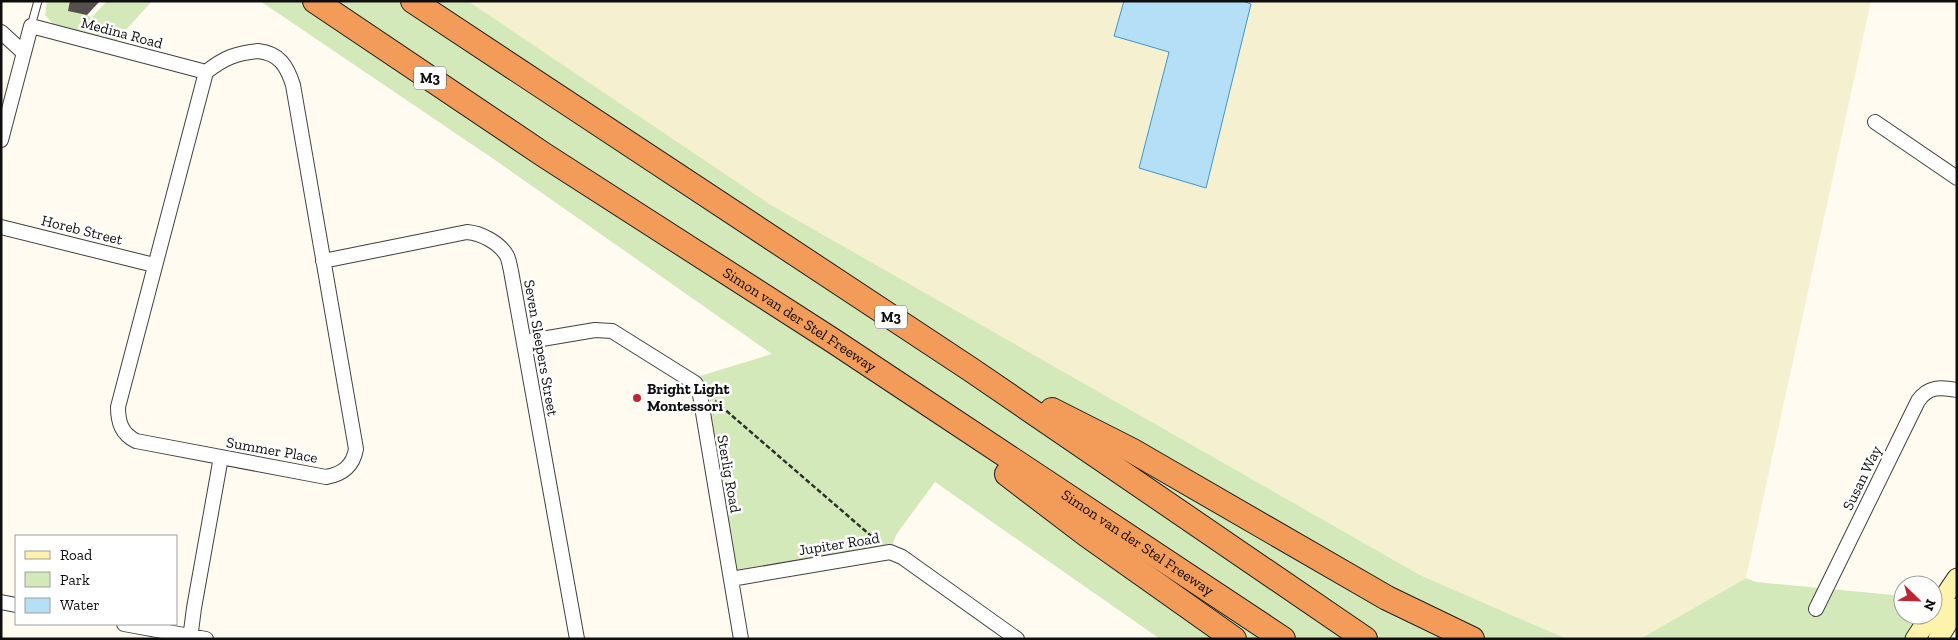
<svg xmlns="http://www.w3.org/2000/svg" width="1958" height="640" viewBox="0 0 1958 640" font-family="'Zilla Slab',serif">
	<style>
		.farmland { fill: #f5f1d0 }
		.green { fill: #d4e9b9 }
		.water { fill: #b5dff6; stroke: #3c97cd }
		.building { fill: #574f4b }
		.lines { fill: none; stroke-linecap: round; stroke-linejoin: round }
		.service-casing { stroke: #414141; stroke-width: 9 }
		.minor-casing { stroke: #414141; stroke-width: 16 }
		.secondary-casing { stroke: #303030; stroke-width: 21 }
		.motorway-casing { stroke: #1f1f1f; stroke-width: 26 }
		.path { stroke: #303030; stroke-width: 2.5; stroke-dasharray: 5 2.5; stroke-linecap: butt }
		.service { stroke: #fff; stroke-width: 7 }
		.minor { stroke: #fff; stroke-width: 14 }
		.secondary { stroke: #fef3ab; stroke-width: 19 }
		.motorway { stroke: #f39b59; stroke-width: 24 }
		.poi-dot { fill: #be2632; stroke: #fff; stroke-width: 2 }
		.labels { text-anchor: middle; stroke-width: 5; stroke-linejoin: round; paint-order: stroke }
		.shield { fill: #fff; stroke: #565656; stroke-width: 1 }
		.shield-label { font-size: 14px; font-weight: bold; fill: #0e0e0e }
		.street-label { font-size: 15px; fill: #0e0e0e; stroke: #fff }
		.poi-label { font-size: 15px; font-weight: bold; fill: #0e0e0e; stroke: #fff; text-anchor: start }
	</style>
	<rect width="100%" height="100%" fill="#fffbf0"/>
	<!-- farmland -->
	<path class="farmland" d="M465,1h1406l-125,577 -106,61h-73l-147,-64 -649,-370z"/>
	<!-- green -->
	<path class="green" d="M47,1h23l21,17 16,-17h45l-37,41 -60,-16 -10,-11z
		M260,1h208l303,204 649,370 147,64h-407l-225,-157 -39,53 -6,17 -159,27 -36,-196 5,-7 72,-22 -280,-196z
		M1746,578l10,4 147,14v19h28l-16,24h-275z"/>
	<!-- water -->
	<path class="water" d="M1124,1h119l8,3 -45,184 -67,-20 30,-116 -55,-16z"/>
	<!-- building -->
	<path class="building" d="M70,1h30l-13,14 -19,-4z"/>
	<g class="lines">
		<defs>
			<path id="service" d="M31,26l7,-25"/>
			<path id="minor" d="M1,32l23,21
				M258,51c21,2 29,15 35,34l63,364c-3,17 -13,25 -30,28l-190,-36c-14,-7 -18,-18 -18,-34l88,-335c18,-14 30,-19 52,-21z
				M1875,122l82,56
				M1,140l30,-114 175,46
				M1,227l153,38
				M323,261l144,-29c14,1 33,11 40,24 2,4 3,11 4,15l66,368
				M524,342l71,-12 17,1 83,52 4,6 42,250
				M731,579l159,-27 12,5 115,82
				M1,602l15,3
				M1816,609l102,-208c10,-15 23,-14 39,-11
				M124,624l82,15
				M190,639l4,-31 27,-151"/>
			<path id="secondary" d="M1933,613l24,-35
				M1915,639l16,-24
				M1938,639l19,-31"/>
			<g id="motorway">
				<path id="s1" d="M315,1l229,154 288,185 451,299"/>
				<path d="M413,1l557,368 395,270"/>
				<path d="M1052,410l79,40 256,148 85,41"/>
				<path d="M1007,474l80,61 147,104"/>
			</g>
		</defs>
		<!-- service casing -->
		<use href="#service" class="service-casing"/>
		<!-- minor casing -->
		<use href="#minor" class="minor-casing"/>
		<!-- secondary casing -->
		<use href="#secondary" class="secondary-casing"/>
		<!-- motorway casing -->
		<use href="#motorway" class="motorway-casing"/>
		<!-- path -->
		<path class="path" d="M715,401l162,140"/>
		<!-- service -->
		<use href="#service" class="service"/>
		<!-- minor -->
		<use href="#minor" class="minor"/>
		<!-- secondary -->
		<use href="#secondary" class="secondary"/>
		<!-- motorway -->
		<use href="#motorway" class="motorway"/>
	</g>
	<!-- markers -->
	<circle class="poi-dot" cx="637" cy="398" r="5"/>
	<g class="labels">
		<!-- shield labels -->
		<g class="shield">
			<rect x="414" y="66.5" width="32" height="23" rx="4"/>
			<rect x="875" y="305.5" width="32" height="23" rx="4"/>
		</g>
		<g class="shield-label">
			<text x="430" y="83">M3</text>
			<text x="891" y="322">M3</text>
		</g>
		<!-- street labels -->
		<g class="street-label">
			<text transform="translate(122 33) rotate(15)" y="5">Medina Road</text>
			<text transform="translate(82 230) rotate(14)" y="5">Horeb Street</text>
			<text dy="5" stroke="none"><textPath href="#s1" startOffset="580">Simon van der Stel Freeway</textPath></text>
			<text transform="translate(541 348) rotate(80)" y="5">Seven Sleepers Street</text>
			<text transform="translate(272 450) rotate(10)" y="5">Summer Place</text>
			<text transform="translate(729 474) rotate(80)" y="5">Sterlig Road</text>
			<text transform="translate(1862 478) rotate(-64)" y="5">Susan Way</text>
			<text dy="5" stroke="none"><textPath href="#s1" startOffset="985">Simon van der Stel Freeway</textPath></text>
			<text transform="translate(839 544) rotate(-9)" y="5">Jupiter Road</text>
		</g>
		<!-- poi labels -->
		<g class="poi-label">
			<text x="647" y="394">Bright Light<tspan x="647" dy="17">Montessori</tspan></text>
		</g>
	</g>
	<!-- border -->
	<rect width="1958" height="640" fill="none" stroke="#0e0e0e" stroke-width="5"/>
	<!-- legend -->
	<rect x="15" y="535" width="162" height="90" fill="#ffffff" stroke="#9f9f9f"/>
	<rect x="25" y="551" width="25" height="8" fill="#fef3ab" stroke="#9f9f9f"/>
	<text x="60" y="560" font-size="15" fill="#0e0e0e">Road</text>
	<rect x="25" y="572" width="25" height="15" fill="#d4e9b9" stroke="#9f9f9f"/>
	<text x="60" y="585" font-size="15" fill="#0e0e0e">Park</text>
	<rect x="25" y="598" width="25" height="15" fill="#b5dff6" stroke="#9f9f9f"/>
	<text x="60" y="610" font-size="15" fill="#0e0e0e">Water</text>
	<!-- north arrow -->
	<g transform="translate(1918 600) rotate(113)"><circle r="24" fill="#ffffff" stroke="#9f9f9f"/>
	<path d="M0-4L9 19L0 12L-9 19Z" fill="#be2632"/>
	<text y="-8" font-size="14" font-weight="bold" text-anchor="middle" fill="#0e0e0e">N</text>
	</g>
</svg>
